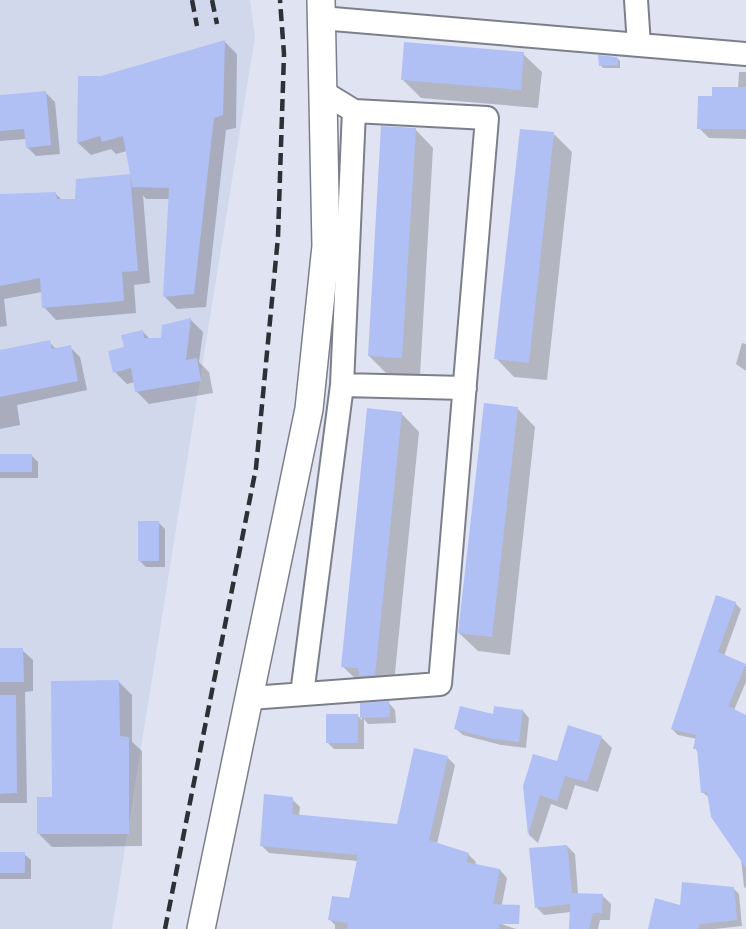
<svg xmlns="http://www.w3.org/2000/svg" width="746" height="929" viewBox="0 0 746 929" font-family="Barlow,sans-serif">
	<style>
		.built { fill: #d2d8ec }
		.shadow { fill: #0003 }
		.building { fill: #b0c0f5 }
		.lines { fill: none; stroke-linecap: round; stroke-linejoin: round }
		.minor-casing { stroke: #7b7f8b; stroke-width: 26 }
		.tertiary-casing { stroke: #7b7f8b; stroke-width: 30 }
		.minor { stroke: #fff; stroke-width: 22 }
		.tertiary { stroke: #fff; stroke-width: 27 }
		.rail { stroke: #2f3036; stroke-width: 4.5; stroke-dasharray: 12 6; stroke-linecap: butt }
	</style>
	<rect width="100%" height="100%" fill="#e0e4f2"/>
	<!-- built -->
	<path class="built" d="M0,0h250l5,37 -143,892h-112z"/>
	<!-- shadow -->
	<path class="shadow" d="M225,42l12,12 -1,74 -10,2 -20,177 -29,2 -12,-12 5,-98h-24l-3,-4 7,88 -16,2 2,28 -80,7 -12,-13 -2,-15 -38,7 3,27 -7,1v-131l55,-3 8,8 14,-1v-20l55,-5 -5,-24 -11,3 -5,-5 -20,6 -13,-12 2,-66h22z
		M523,54l19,18 -4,36 -117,-10 -18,-18z
		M617,58l3,3v7h-17l-3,-3z
		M739,72h7v67l-37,-1 -10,-10 15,-31 24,-8z
		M45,92l10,10 5,52 -24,2 -9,-9 -1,-8 -26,2v-44z
		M415,129l18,19 -13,228 -33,-2 -18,-18z
		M554,134l18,18 -25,228 -33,-3 -18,-19z
		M191,320l12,12 -4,30 10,10 4,21 -64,11 -12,-12 -2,-10 -8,2 -12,-12 11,-24 17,-16 8,8 12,-1z
		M49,342l8,8 13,-3 10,10 7,33 -70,15 3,20 -20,4v-77z
		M742,343l4,1v27l-10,-7z
		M517,408l18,19 -25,228 -32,-4 -19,-18z
		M401,413l18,19 -26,261 -32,-9 -19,-18z
		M31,455l7,7v16h-38v-22z
		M158,522l7,7v38h-19l-7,-7z
		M735,603l6,6 -17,47 22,10v16l-12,28 12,7v171l-2,-1 -3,-29 -31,-60 -8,-6 -4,-40 -3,-4 2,-9 -19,-4 -6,-6z
		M0,650h22l11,10v31l-8,1 2,111h-27z
		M119,682l13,13v47l10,9v95l-90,1 -13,-13 14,-36z
		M389,703l6,7 1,13 -28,1 -4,-5v30h-30l-6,-6 29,-28 5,5 -1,-15z
		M523,711l6,7 -3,30 -25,-3 -38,-10 -7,-6 39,-13z
		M569,727l33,11 10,10 -14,44 -23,-7 -8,25 -16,-6 -13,39 -9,-8 -5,-49 34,-23z
		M447,757l8,8 -18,79 31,10 8,8 -1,4 25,4 7,8 -8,42 -6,1 23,8h-181v-4l-6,-6 21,-19 8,-39 -89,-8 -8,-8 31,-46 8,8 -1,9 99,9z
		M567,846l8,8 3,40 25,2 8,8 -1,16h-10l-2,9h-28l1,-17 -27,3 -8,-8z
		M0,854h24l7,6v19h-31z
		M733,888l6,6 3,32 -27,3h-65l32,-23z"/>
	<!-- building -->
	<path class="building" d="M225,40l-2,75 -9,3 -20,176 -31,3 6,-109 -37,-1 -2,-13 8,97 -16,1 2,29 -82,7 -2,-30 -40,8v-92l56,-2 1,7h18l1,-20 54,-5 -7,-38 -21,6 -2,-6 -23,7 1,-67h23z
		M404,42l120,10 -3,38 -120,-10z
		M598,55l19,2 1,8 -19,1z
		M712,87h34v42h-49l1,-33h14z
		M46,91l5,54 -25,3 -2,-19 -24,2v-36z
		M381,126l35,2 -14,230 -34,-2z
		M520,129l34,3 -25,231 -35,-4z
		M191,318l-5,42 11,-2 4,23 -66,11 -4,-24 -18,5 -5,-22 16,-4 -3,-12 22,-5 1,8h17l1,-13z
		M50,340l2,9 19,-4 7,36 -78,16v-47z
		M484,403l34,4 -26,230 -34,-4z
		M367,408l35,4 -27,263 -16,1 -1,-8 -17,-1z
		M0,454h32v18h-32z
		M138,521h21v40h-21z
		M716,595l20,7 -18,50 28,12 -18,42 18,9v153l-35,-51 -4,-25 -6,1 -4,-44h-4l3,-14 -25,-6z
		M0,648h23l1,34h-24z
		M119,680l1,56 9,1v97h-92v-37h15l-1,-116z
		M0,695h16l1,98 -17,1z
		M389,701l1,16 -30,1v-15z
		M460,706l33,8 1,-8 29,4 -4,32 -26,-3 -39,-10z
		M326,714h32v29h-32z
		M568,725l34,11 -15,46 -22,-6 -8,25 -17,-6 -12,40 -5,-49 10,-32 24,7z
		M414,748l34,8 -19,84 40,13 -3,9 34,7 -7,35 27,1 -1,19h-20v5h-152l1,-6 -20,-3 4,-24 17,2 9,-43 -98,-9 4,-52 29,3 -1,17 105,10z
		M567,845l5,48 31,1 -1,19h-9l-4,16h-20l1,-25 -35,4 -6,-60z
		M0,852h25v21h-25z
		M682,882l52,5 3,33 -37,4 -2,5h-50l7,-31 25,7z"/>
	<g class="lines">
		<defs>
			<path id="minor" d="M636,0l3,45
				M321,18l425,36
				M342,385l123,3
				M302,694l40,-309 12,-274
				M250,698l190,-14 47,-566 -133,-7 -31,-19"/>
			<path id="tertiary" d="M201,929l108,-520 17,-163 -5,-246"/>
		</defs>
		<!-- minor casing -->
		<use href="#minor" class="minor-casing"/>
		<!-- tertiary casing -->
		<use href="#tertiary" class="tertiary-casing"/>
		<!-- minor -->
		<use href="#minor" class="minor"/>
		<!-- tertiary -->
		<use href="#tertiary" class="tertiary"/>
		<!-- rail -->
		<path class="rail" d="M192,0l5,26
			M212,0l5,24
			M165,929l91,-461 22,-231 6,-183 -4,-54"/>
	</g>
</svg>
